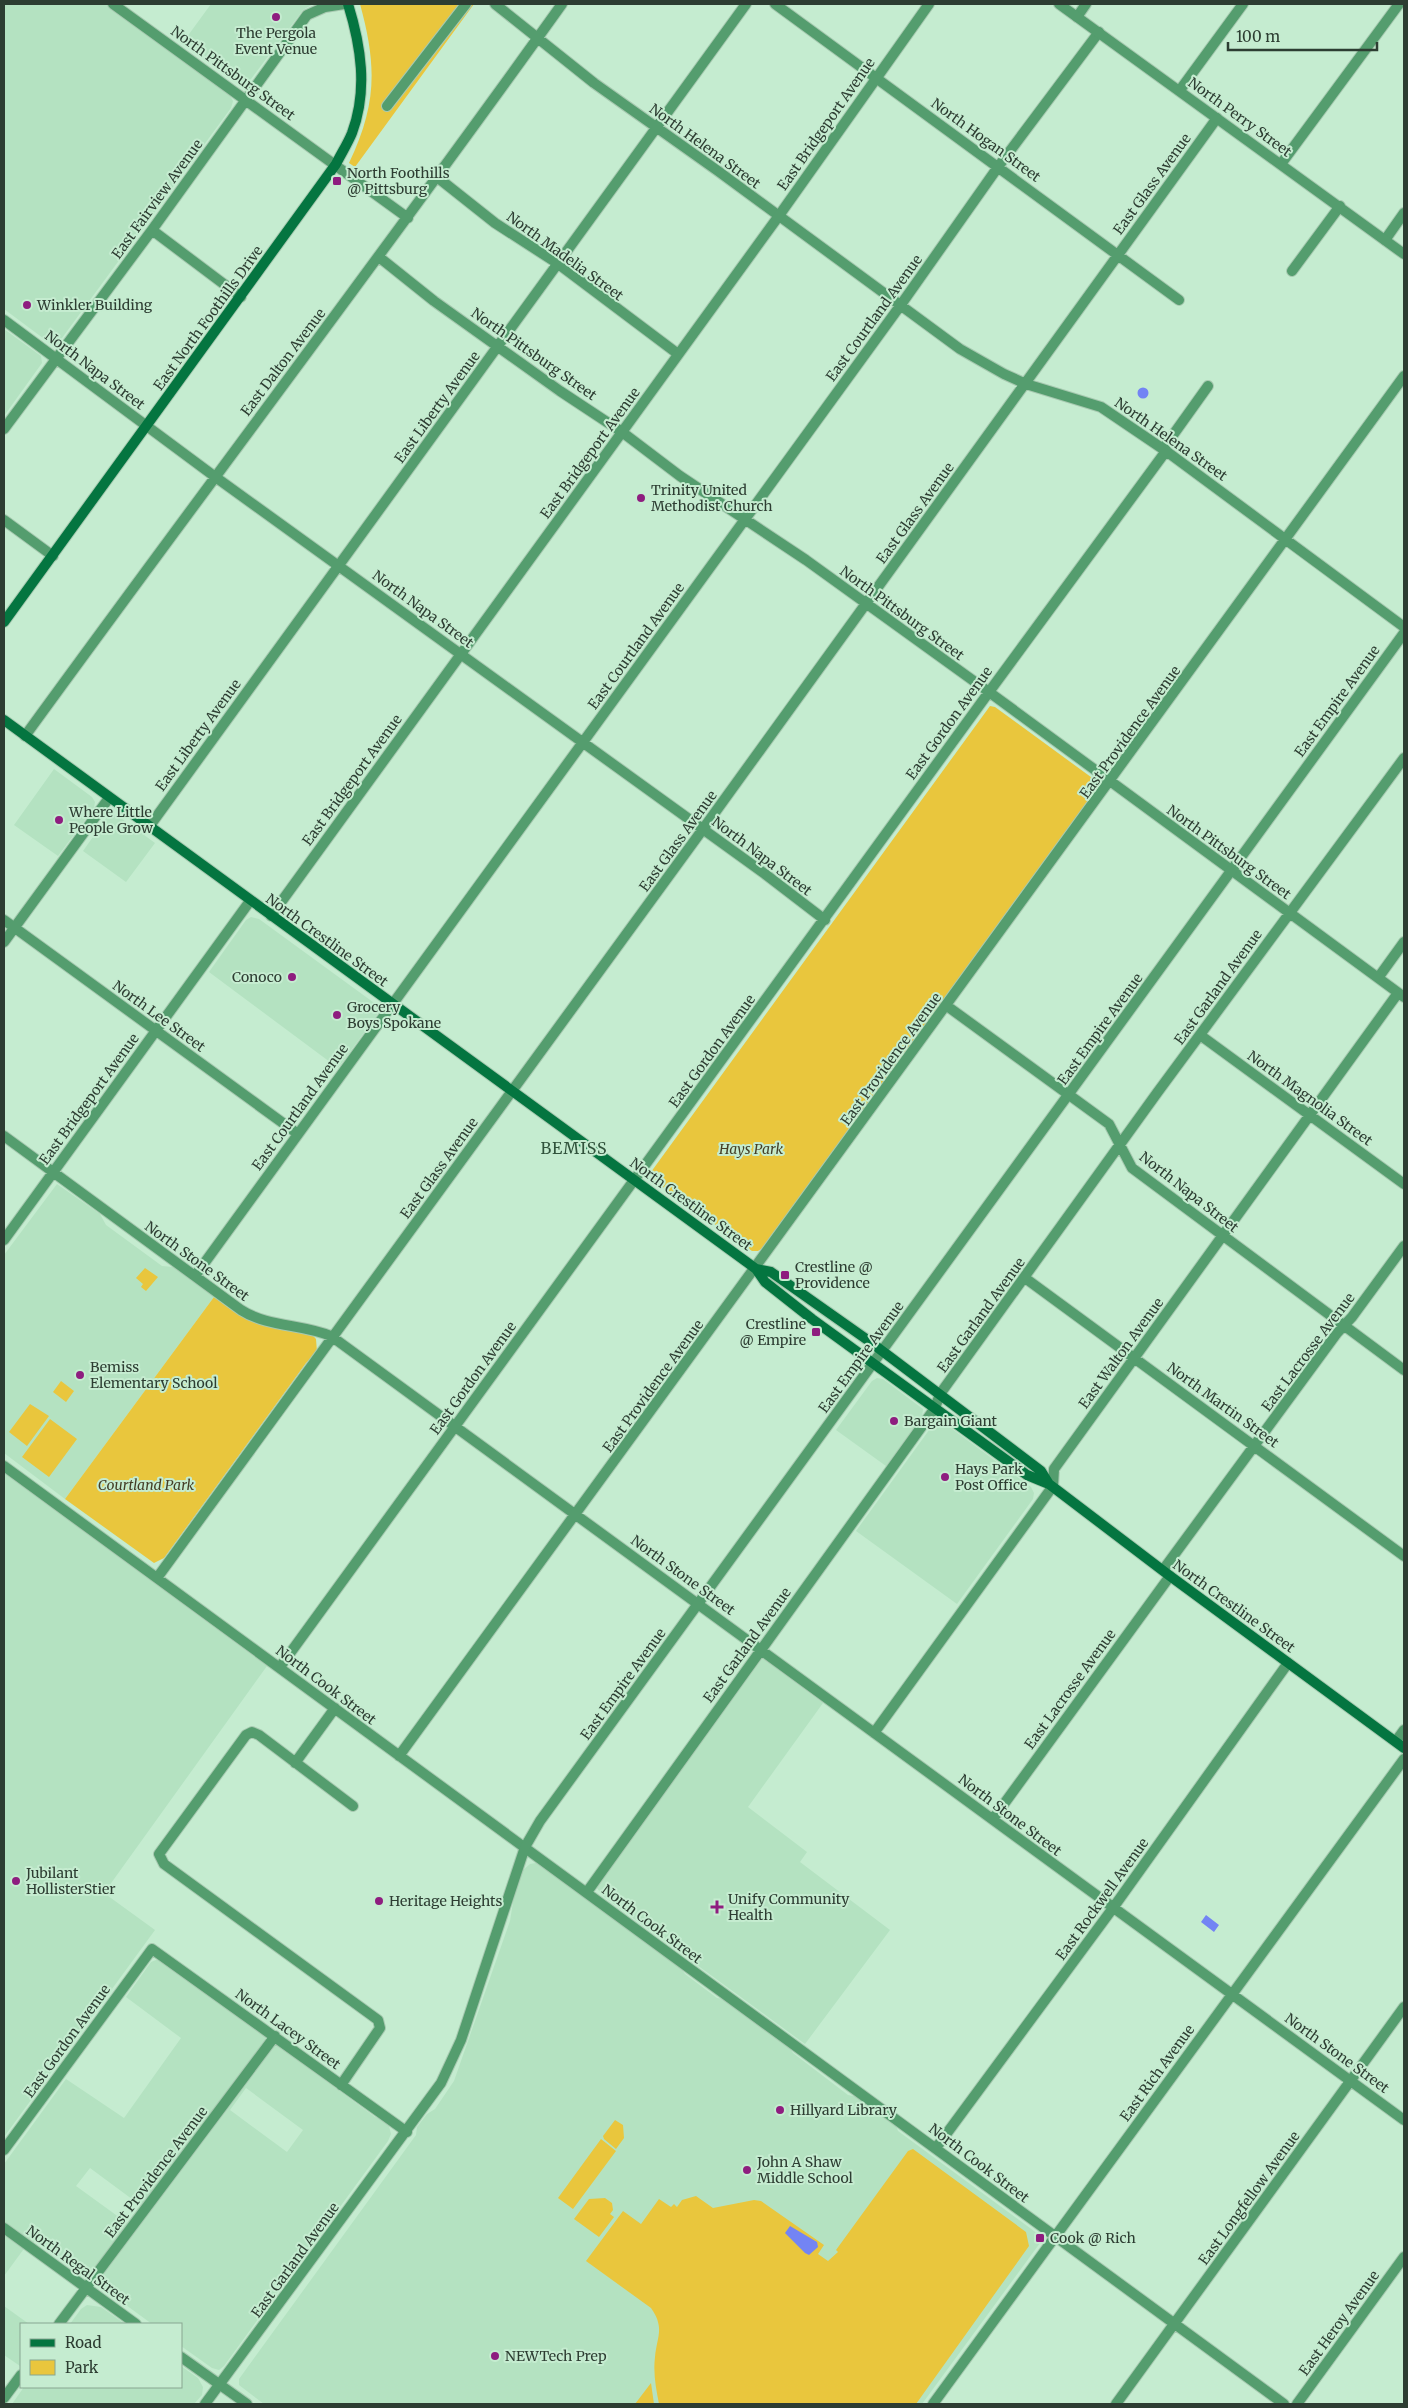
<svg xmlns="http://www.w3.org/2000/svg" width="1408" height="2408" viewBox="0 0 1408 2408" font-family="Merriweather,serif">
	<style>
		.built { fill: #b4e2c1; fill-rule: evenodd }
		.green { fill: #e9c63d }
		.water { fill: #7384f4 }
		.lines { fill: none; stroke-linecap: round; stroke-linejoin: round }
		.minor-casing { stroke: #a7c9b0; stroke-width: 12 }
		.tertiary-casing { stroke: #a7c9b0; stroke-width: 12 }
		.secondary-casing { stroke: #a7c9b0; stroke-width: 12 }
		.minor { stroke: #549d6e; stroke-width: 10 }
		.tertiary { stroke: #549d6e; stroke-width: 10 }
		.secondary { stroke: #047540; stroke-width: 10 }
		.poi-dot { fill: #8e1d7f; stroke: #c5ecd0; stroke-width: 2 }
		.labels { text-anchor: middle; stroke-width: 4; stroke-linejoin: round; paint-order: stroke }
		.poi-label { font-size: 14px; fill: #2d3d32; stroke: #c5ecd0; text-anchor: start }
		.street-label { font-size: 14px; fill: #2d3d32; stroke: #c5ecd0 }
		.park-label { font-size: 14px; font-style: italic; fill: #453e26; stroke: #c5ecd0 }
		.quarter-label { font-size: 16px; letter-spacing: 1px; fill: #30523b; stroke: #c5ecd0 }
	</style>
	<rect width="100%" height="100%" fill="#c5ecd0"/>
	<!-- built -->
	<path class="built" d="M4,4h102l123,90 4,7 -2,7 -169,230 -7,5 -8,-2 -43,-32z
		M211,4h102l-10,6 -52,69 -6,4 -6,-3 -55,-39z
		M4,329l37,27 1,7 -38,53z
		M54,769l38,28 3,5 -1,6 -36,48 -44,-31z
		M112,815l6,1 37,27 -29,39 -43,-31 24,-34z
		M251,917l8,2 118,86v10l-39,53 -129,-96 37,-52z
		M57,1184l43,30 6,11 56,41 11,1 41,30 -149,202 -61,-46v-198z
		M877,1378l6,1 40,30 -1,8 -36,49 -50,-36 36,-49z
		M938,1422l6,1 87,64 3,6 -1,6 -76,105 -101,-73 76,-105z
		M4,1473l263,193 -163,227 51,37 -151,207z
		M762,1658l61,45 -75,104 59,45 -7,10 90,68 -85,114 -201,-147 -8,-10z
		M536,1863l7,2 136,101 6,8 32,24 8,1 62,45 6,9 55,42 10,2 37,26 3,8 140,103 3,4 -1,5 -118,161h-658l-25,-19v-6l177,-244 1,-8 10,-13 8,-5 19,-28 56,-160 4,-25 9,-26 7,-6z
		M156,1960h5l214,157 9,3 5,6 2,8 -3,7 -164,225 -5,4 -7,-2 -31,-22v-22h-29l-115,-84 -14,10 -19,26v-112l62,-85 58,39 57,-80 -55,-41 25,-35zM246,2088l57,42 -16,22 -57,-42zM90,2168l50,37 -13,18 -51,-37z
		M87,2305l14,2 24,17h-55l11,-15z
		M4,2306l25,18h-8l-1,42 -16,-11z
		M181,2366l17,12 5,9 -1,8 -8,9h-182l12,-17h157z"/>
	<!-- green -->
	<path class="green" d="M360,4h114l-119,163 -6,-4c28,-59 28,-97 11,-159z
		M990,706l5,1 100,73 3,7 -334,460 -6,4h-6l-96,-69 -5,-10z
		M145,1268l13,9 -12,14 -5,-4 2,-3 -7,-6z
		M214,1297c16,12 31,24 51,28 14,3 42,1 51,14l1,13 -11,11 -142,195 -10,5 -89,-64z
		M61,1381l13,10 -8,11 -13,-10z
		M30,1404l19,12 -22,30 -18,-14z
		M50,1419l27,20 -28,38 -27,-20z
		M615,2120l8,5 1,13 -8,11 -12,-10 -1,-3z
		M601,2139l15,12 -43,58 -15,-11z
		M913,2149l113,83 3,14 -113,158h-257c-3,-15 -6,-31 -4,-47 2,-21 10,-29 -4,-49l-65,-47 37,-50 18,13 18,-25 12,8 3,-3 3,3 5,-7 14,-4 17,12 41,-8 7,1 63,44 -6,9 10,7 10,-9 -2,-2 72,-99z
		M605,2198l7,5 1,7 -3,4 4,3 -15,20 -25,-18 15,-20z
		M651,2383l3,21h-19z"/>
	<!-- water -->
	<path class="water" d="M1137.5 393a5.5 5.5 0 1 1 11 0a5.5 5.5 0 1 1-11 0Z
		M1206,1915l13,10 -5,7 -13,-10z
		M790,2226l27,16 1,5 -9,8 -4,-2 -20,-20z"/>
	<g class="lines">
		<defs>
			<path id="minor" d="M113,4l295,214
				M495,4l99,79 124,88 242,178 44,25 22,10 75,23 65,44 238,176
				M775,4l404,296
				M1077,17l9,-13
				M1180,90l63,-86
				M387,106l79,-102
				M1281,164l118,-160
				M437,177l58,46 62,40 121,91
				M152,230l89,67
				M1385,240l19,-27
				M379,257l55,44 126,90 62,41 58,44 126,84 183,132 415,305
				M1292,271l48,-65
				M4,320l210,156 551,398 60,46
				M4,429l148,-199 155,-215 18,-8 19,-3
				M1163,449l45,-63
				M4,520l49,36
				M25,736c178,-245 361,-486 537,-732
				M149,827l597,-823
				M4,920l294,214
				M4,942l105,-144
				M1378,978l26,-36
				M947,1006l162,118 23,44 272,202
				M1200,1035l204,149
				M4,1136l237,174c26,17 62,14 90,26l1073,784
				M4,1240l246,-339
				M195,1276l705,-970 98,-139 101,-135
				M1025,1278l379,278
				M4,1466l1280,938
				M1163,1570l174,-237 15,-16 52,-71
				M157,1578l546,-749 514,-711
				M280,1667l709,-975 177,-241
				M874,1733l179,-247 1,-17 344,-476
				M1396,1741l8,-11
				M399,1756l1005,-1380
				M295,1763l40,-55
				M993,1819l177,-243
				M587,1892l348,-484 5,-14 217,-301 247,-335
				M341,2085l39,-57 -2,-8 -214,-156 -5,-10 87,-119 6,-3 7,3 94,71
				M936,2148l177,-240 175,-245
				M4,2150l148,-201 255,183
				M4,2228l132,96
				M59,2324l216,-288
				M181,2357l66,47
				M4,2398l17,-23
				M933,2404l471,-645
				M1116,2404l288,-397
				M1297,2404l107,-147"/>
			<path id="tertiary" d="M1059,4l345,250
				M271,916l507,-699 151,-213
				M205,2404l236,-321 20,-43 64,-193 15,-26 864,-1188"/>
			<path id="secondary" d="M4,622l332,-458c5,-10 12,-21 16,-31 16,-43 9,-87 -4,-129
				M4,720l744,543 8,6 9,13 47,37 215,156 22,9 121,92 234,172
				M756,1269l15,3 98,69 172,130 8,13"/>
		</defs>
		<!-- minor casing -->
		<use href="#minor" class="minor-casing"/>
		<!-- tertiary casing -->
		<use href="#tertiary" class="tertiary-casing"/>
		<!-- secondary casing -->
		<use href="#secondary" class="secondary-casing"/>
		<!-- minor -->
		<use href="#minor" class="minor"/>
		<!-- tertiary -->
		<use href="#tertiary" class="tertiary"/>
		<!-- secondary -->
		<use href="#secondary" class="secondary"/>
	</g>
	<!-- markers -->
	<g class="poi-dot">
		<circle cx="276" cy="17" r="5"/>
		<rect x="332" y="176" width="10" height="10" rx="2.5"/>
		<circle cx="27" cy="305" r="5"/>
		<circle cx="641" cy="498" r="5"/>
		<circle cx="59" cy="820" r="5"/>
		<circle cx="292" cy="977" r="5"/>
		<circle cx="337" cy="1015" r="5"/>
		<rect x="780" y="1270" width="10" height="10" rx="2.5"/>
		<rect x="811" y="1327" width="10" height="10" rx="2.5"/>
		<circle cx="80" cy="1375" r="5"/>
		<circle cx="894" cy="1421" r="5"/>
		<circle cx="945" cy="1477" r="5"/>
		<circle cx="16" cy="1881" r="5"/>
		<circle cx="379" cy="1901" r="5"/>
		<path d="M714.5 1899.5h5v5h5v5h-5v5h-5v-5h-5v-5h5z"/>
		<circle cx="780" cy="2110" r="5"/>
		<circle cx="747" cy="2170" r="5"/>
		<rect x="1035" y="2233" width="10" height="10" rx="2.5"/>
		<circle cx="495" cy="2356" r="5"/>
	</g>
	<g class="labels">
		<!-- poi labels -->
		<g class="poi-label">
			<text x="276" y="38" text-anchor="middle">The Pergola<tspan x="276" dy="16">Event Venue</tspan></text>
			<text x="347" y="178">North Foothills<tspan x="347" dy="16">@ Pittsburg</tspan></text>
			<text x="37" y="310">Winkler Building</text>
			<text x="651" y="495">Trinity United<tspan x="651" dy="16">Methodist Church</tspan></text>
			<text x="69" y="817">Where Little<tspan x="69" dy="16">People Grow</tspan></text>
			<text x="282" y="982" text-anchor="end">Conoco</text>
			<text x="347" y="1012">Grocery<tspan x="347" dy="16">Boys Spokane</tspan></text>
			<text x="795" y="1272">Crestline @<tspan x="795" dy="16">Providence</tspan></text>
			<text x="806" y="1329" text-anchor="end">Crestline<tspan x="806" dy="16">@ Empire</tspan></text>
			<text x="90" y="1372">Bemiss<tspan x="90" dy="16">Elementary School</tspan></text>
			<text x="904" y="1426">Bargain Giant</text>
			<text x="955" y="1474">Hays Park<tspan x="955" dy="16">Post Office</tspan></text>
			<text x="26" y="1878">Jubilant<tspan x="26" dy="16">HollisterStier</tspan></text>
			<text x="728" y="1904">Unify Community<tspan x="728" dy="16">Health</tspan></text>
			<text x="389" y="1906">Heritage Heights</text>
			<text x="790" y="2115">Hillyard Library</text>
			<text x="757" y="2167">John A Shaw<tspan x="757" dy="16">Middle School</tspan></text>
			<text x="1050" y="2243">Cook @ Rich</text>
			<text x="505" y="2361">NEWTech Prep</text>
		</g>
		<!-- street labels -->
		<g class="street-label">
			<text transform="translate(233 73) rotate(36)" y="5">North Pittsburg Street</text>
			<text transform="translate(1240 117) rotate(36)" y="5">North Perry Street</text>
			<text transform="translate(826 124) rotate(-55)" y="5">East Bridgeport Avenue</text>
			<text transform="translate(986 140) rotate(36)" y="5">North Hogan Street</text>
			<text transform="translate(705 146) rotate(36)" y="5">North Helena Street</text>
			<text transform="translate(1152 184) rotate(-54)" y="5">East Glass Avenue</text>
			<text transform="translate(157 199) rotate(-54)" y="5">East Fairview Avenue</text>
			<text transform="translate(565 256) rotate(36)" y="5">North Madelia Street</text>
			<text transform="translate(208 318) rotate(-54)" y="5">East North Foothills Drive</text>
			<text transform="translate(874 318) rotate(-54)" y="5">East Courtland Avenue</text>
			<text transform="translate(534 354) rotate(35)" y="5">North Pittsburg Street</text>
			<text transform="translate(283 362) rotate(-53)" y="5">East Dalton Avenue</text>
			<text transform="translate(95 370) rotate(37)" y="5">North Napa Street</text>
			<text transform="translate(437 407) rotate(-54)" y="5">East Liberty Avenue</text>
			<text transform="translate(1171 439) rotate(35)" y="5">North Helena Street</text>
			<text transform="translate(590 453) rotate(-54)" y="5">East Bridgeport Avenue</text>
			<text transform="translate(915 513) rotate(-54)" y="5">East Glass Avenue</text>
			<text transform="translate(423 609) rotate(36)" y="5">North Napa Street</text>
			<text transform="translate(902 613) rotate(36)" y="5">North Pittsburg Street</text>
			<text transform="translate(636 646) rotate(-54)" y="5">East Courtland Avenue</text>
			<text transform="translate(1337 701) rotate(-54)" y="5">East Empire Avenue</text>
			<text transform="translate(949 723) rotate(-54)" y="5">East Gordon Avenue</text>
			<text transform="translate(1130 732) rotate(-54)" y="5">East Providence Avenue</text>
			<text transform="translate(198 735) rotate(-54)" y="5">East Liberty Avenue</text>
			<text transform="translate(352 780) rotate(-54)" y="5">East Bridgeport Avenue</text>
			<text transform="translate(678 841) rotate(-54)" y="5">East Glass Avenue</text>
			<text transform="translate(1229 852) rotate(36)" y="5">North Pittsburg Street</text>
			<text transform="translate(762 856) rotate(37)" y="5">North Napa Street</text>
			<text transform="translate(327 940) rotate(36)" y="5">North Crestline Street</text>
			<text transform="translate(1218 987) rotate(-54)" y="5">East Garland Avenue</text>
			<text transform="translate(159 1016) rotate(36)" y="5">North Lee Street</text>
			<text transform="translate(1100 1029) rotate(-54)" y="5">East Empire Avenue</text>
			<text transform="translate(712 1051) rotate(-54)" y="5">East Gordon Avenue</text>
			<text transform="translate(891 1059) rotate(-54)" y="5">East Providence Avenue</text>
			<text transform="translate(1310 1098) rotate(36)" y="5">North Magnolia Street</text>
			<text transform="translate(89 1099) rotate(-54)" y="5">East Bridgeport Avenue</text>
			<text transform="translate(300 1107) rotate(-54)" y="5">East Courtland Avenue</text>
			<text transform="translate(439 1168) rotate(-54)" y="5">East Glass Avenue</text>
			<text transform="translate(1189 1192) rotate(38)" y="5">North Napa Street</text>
			<text transform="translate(691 1204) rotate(36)" y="5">North Crestline Street</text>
			<text transform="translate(197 1261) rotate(36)" y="5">North Stone Street</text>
			<text transform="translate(981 1315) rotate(-54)" y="5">East Garland Avenue</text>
			<text transform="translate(1308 1352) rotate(-53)" y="5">East Lacrosse Avenue</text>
			<text transform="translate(1121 1353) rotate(-54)" y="5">East Walton Avenue</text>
			<text transform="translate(861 1357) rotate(-54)" y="5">East Empire Avenue</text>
			<text transform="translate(473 1378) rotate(-54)" y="5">East Gordon Avenue</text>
			<text transform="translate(653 1386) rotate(-54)" y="5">East Providence Avenue</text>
			<text transform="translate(1223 1405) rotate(36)" y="5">North Martin Street</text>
			<text transform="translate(683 1575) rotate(36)" y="5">North Stone Street</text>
			<text transform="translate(1234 1606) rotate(36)" y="5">North Crestline Street</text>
			<text transform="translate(747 1645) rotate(-54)" y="5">East Garland Avenue</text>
			<text transform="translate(623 1684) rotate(-54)" y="5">East Empire Avenue</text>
			<text transform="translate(326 1685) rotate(37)" y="5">North Cook Street</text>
			<text transform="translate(1070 1689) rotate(-54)" y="5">East Lacrosse Avenue</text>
			<text transform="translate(1010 1815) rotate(37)" y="5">North Stone Street</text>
			<text transform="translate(1102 1899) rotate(-54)" y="5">East Rockwell Avenue</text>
			<text transform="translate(652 1924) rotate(37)" y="5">North Cook Street</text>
			<text transform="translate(288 2029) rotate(36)" y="5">North Lacey Street</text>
			<text transform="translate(67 2041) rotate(-54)" y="5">East Gordon Avenue</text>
			<text transform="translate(1337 2053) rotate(36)" y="5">North Stone Street</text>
			<text transform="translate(1157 2073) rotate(-54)" y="5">East Rich Avenue</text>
			<text transform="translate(979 2163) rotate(37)" y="5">North Cook Street</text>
			<text transform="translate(156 2172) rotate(-53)" y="5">East Providence Avenue</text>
			<text transform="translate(1249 2198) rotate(-54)" y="5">East Longfellow Avenue</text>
			<text transform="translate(295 2260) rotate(-54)" y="5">East Garland Avenue</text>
			<text transform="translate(78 2265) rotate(36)" y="5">North Regal Street</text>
			<text transform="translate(1339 2323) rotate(-54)" y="5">East Heroy Avenue</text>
		</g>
		<!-- park labels -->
		<g class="park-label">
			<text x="751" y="1154">Hays Park</text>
			<text x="146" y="1490">Courtland Park</text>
		</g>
		<!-- quarter labels -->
		<g class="quarter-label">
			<text x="574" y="1154">BEMISS</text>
		</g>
	</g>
	<!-- border -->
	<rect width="1408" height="2408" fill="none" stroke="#2d3d32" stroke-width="10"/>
	<!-- legend -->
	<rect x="20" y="2323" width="162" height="65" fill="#c5ecd0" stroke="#88a691"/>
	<rect x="30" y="2339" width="25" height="8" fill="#047540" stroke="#88a691"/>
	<text x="65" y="2348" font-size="15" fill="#2d3d32">Road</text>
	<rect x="30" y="2360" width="25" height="15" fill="#e9c63d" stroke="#88a691"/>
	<text x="65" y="2373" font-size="15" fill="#2d3d32">Park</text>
	<!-- scale -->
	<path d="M1228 42v8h149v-8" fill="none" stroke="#2d3d32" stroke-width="2.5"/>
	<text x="1236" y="42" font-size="15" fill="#2d3d32" stroke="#c5ecd0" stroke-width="4" paint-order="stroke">100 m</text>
</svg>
